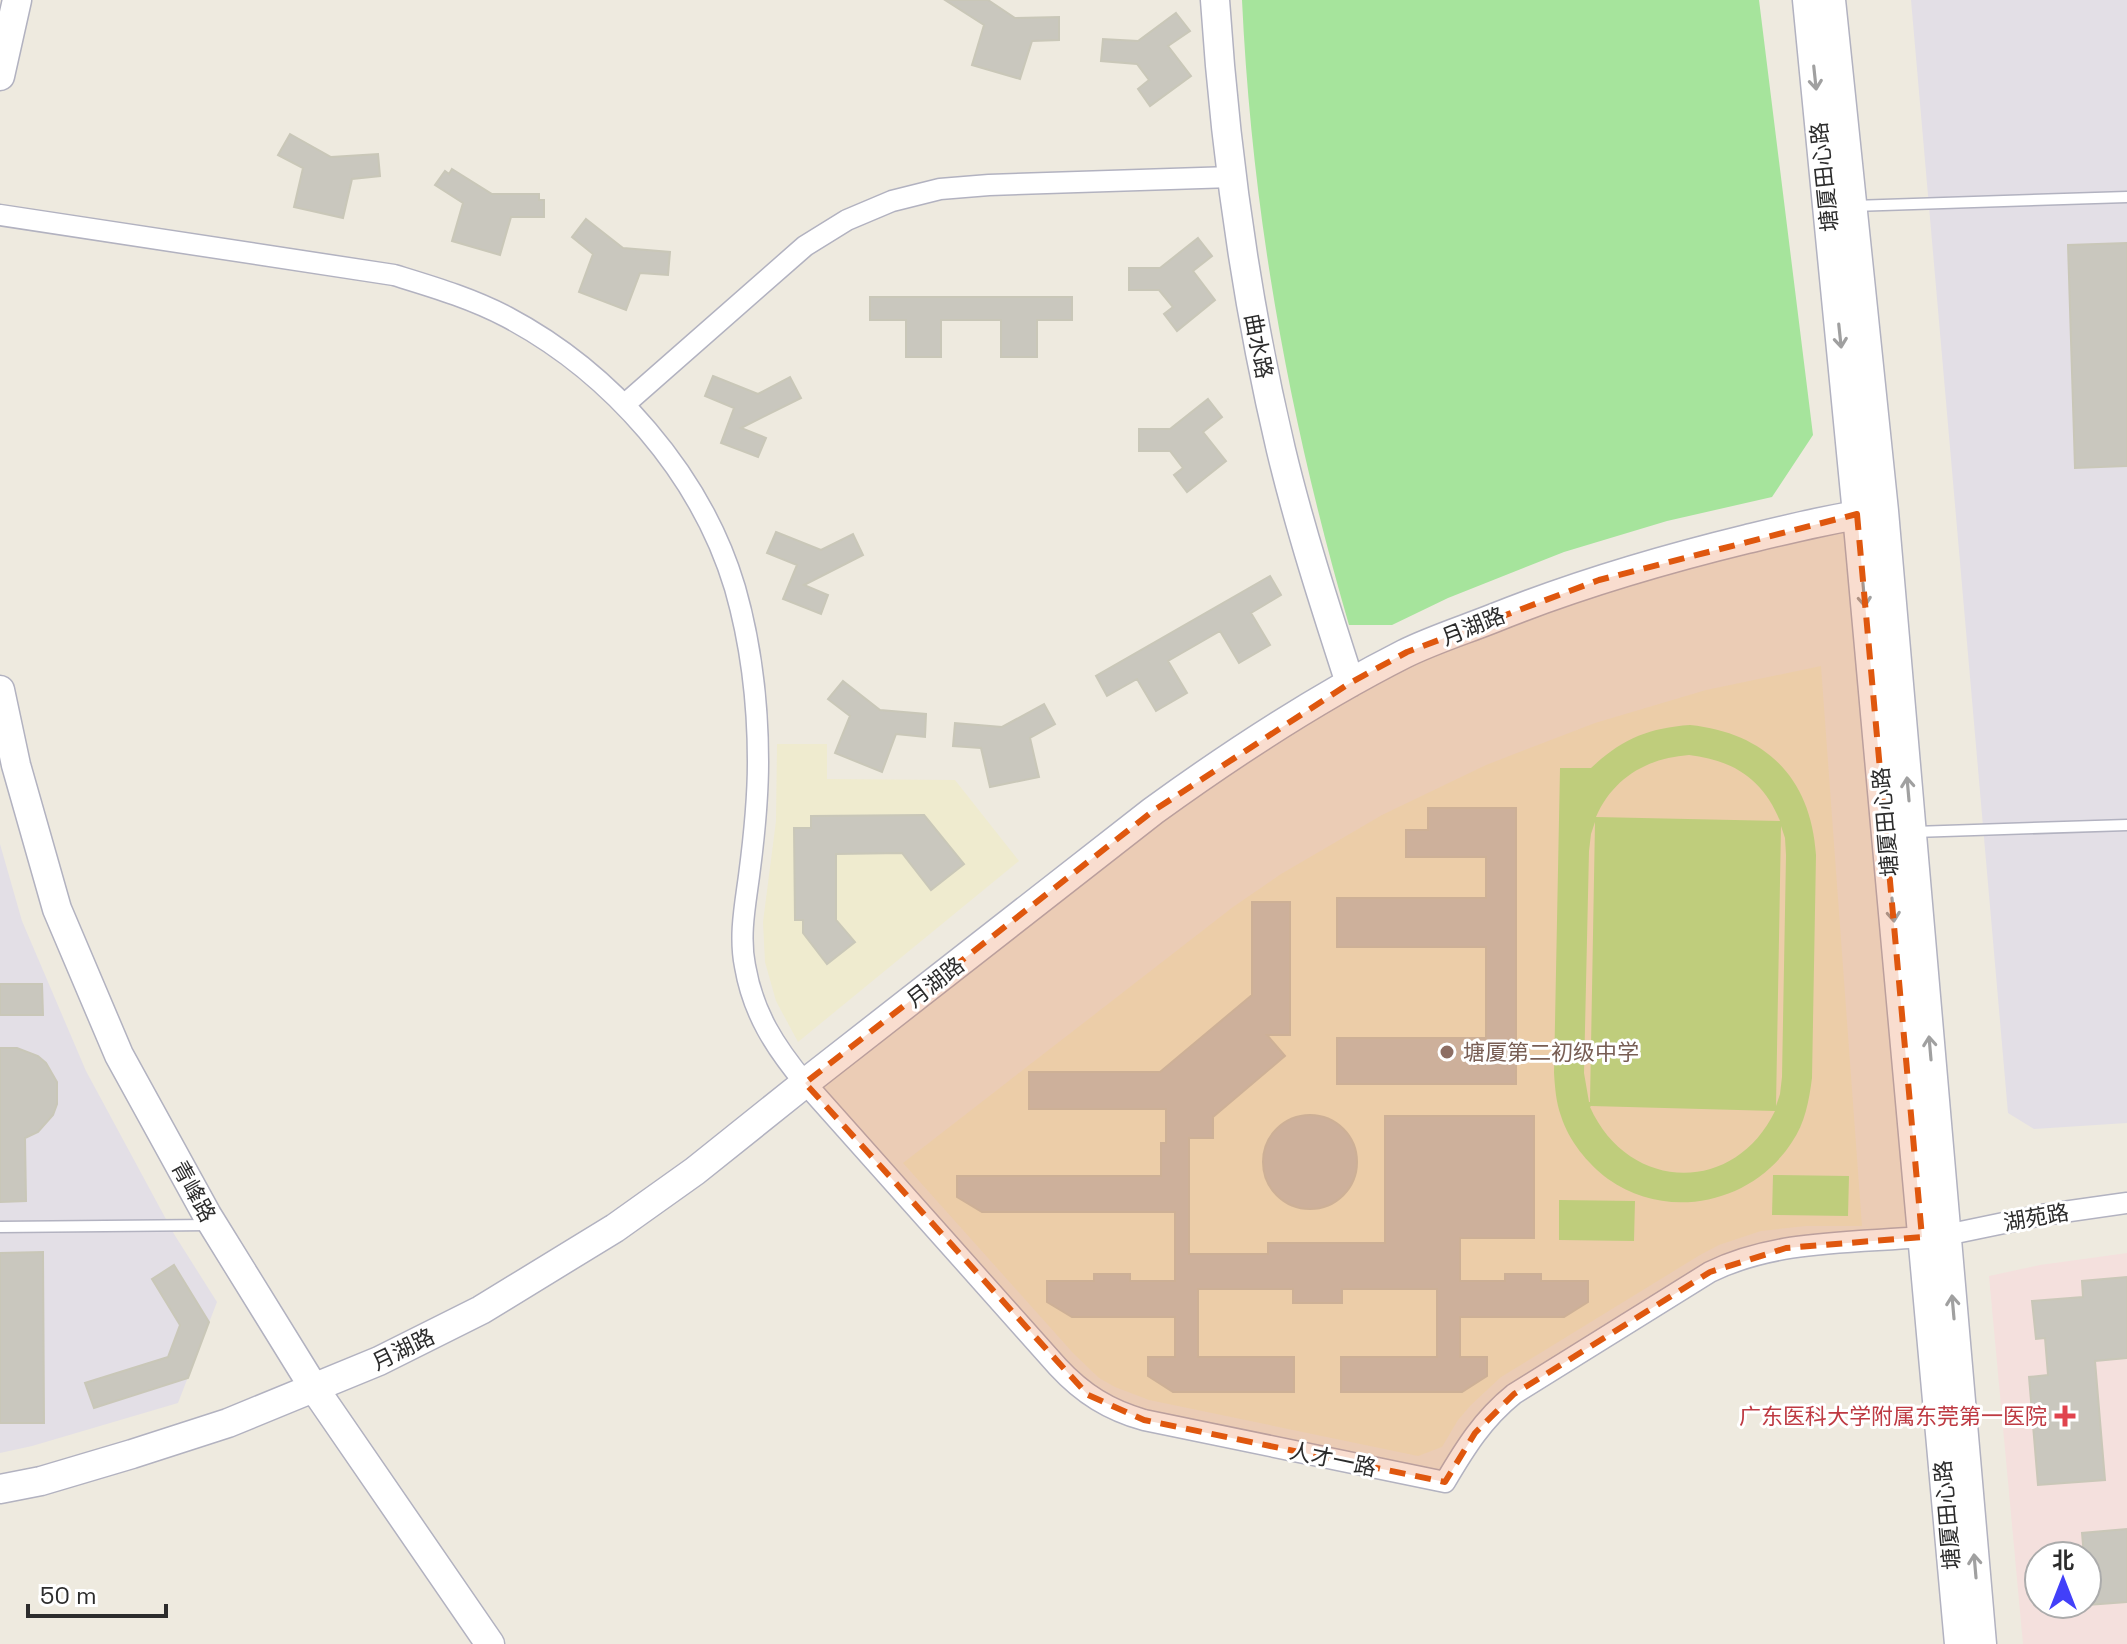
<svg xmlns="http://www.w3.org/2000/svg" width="2127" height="1644" viewBox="0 0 2127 1644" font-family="'Space Grotesk','Noto Sans SC',sans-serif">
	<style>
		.industrial { fill: #e3dfe6 }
		.education { fill: #efebcf }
		.medical { fill: #f4e0dd; fill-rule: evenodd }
		.green { fill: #a6e49c }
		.pitch { fill: #b7eb98; fill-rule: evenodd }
		.building { fill: #c9c7be; stroke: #c9c7b8; stroke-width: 2 }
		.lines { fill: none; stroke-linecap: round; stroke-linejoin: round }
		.lane-casing { stroke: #b2b2c0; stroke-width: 13 }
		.street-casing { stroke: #b2b2c0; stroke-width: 23 }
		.secondary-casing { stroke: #b2b2c0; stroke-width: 31 }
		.lane { stroke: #fff; stroke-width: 10 }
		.street { stroke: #fff; stroke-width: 20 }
		.secondary { stroke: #fff; stroke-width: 28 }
		.oneway { stroke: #a0a0a0 }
		.marked { fill: #df570e; fill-opacity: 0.2; stroke: #df570e; stroke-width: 6; stroke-dasharray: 16 10; stroke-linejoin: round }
		.education-dot { fill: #8d6e63; stroke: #fff; stroke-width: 3 }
		.health-dot { fill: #e0444e; stroke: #fff; stroke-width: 3 }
		.labels { text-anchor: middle; stroke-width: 6; stroke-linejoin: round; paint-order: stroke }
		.street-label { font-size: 22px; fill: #2c2c2c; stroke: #fff }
		.education-label { font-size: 22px; fill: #785e54; stroke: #fff; text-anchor: start }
		.health-label { font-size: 22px; fill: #be3a42; stroke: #fff; text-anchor: end }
	</style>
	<rect width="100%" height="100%" fill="#eeeadf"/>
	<!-- industrial -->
	<path class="industrial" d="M1911,0h216v1123l-93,6 -26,-16z
		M0,844l22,77 64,150 88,163 43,68 -39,101 -146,43 -32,7z"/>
	<!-- education -->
	<path class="education" d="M1821,666l41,560h-56l-45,5 -42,14 -19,10 -199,122 -30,28 -13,15 -16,27 -24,9 -269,-56 -34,-13 -16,-9 -26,-25 -170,-190 330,-256 48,-33 101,-59 104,-50 109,-42 111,-33z
		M777,744h50v35l128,1 64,81 -221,181 -22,-41 -11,-39 -2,-40 13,-101z"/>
	<!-- medical -->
	<path class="medical" d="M2127,1253v391h-104l-34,-368 51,-11zM2039,1556h48v48h-48z"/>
	<!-- green -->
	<path class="green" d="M1242,0h517l54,435 -41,62 -105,24 -103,31 -116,46 -56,27h-43c-60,-206 -97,-411 -107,-625z"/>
	<!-- pitch -->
	<path class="pitch" d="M1690,725c76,8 121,53 126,130l-4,223c-3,23 -7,45 -20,64 -39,61 -124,80 -184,37 -21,-16 -39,-38 -47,-63 -5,-14 -6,-28 -7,-43l6,-305h31c31,-29 57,-40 99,-43zM1689,755c44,5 74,24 91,66l-184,-4c17,-39 51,-59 93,-62zM1595,822l-5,280h-1l-5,-29 5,-222 2,-17zM1781,826l4,12 1,17 -4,222 -2,17 -4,12zM1590,1107l1,-1 184,5c-41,85 -147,81 -185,-4z
		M1773,1175l76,1 -1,40 -76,-1z
		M1559,1200l76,1 -1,40 -75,-1z"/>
	<!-- building -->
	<path class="building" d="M945,0h43l27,18 44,-1v23l-27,1 -12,38 -48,-14 12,-40z
		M1176,13l14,18 -22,15 23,30 -41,30 -12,-17 11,-9 -12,-16 -36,-3 2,-22 35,2z
		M290,134l41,23 47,-3 2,22 -28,3 -9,39 -49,-11 9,-39 -25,-13z
		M452,169l40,25h47v6h5v17h-33l-11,38 -48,-14 11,-38 -28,-18 10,-14 4,3z
		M586,219l37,29 47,4 -2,23 -28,-2 -14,37 -47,-18 14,-38 -21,-17z
		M1198,238l14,18 -19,15 22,29 -38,31 -13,-17 9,-7 -14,-17h-30v-22h31z
		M2127,243v223l-52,2 -7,-223z
		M870,297h202v23h-35v37h-36v-37h-60v37h-35v-37h-36z
		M713,376l45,18 32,-17 11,21 -60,30 25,10 -8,19 -37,-14 13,-35 -29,-12z
		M1208,399l14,18 -19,15 23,29 -39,31 -13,-17 9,-7 -13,-17h-31v-22h31z
		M776,532l45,18 32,-16 10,21 -59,30 24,10 -7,19 -38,-15 14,-34 -30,-12z
		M1270,576l11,19 -30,18 19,32 -31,18 -19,-32 -52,30 19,32 -31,18 -19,-32 -30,17 -11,-20z
		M843,681l37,29 46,4 -1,23 -29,-3 -14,38 -47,-19 15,-37 -22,-17z
		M1044,704l11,20 -25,14 9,39 -49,10 -9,-39 -28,-2 2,-23 47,4z
		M1428,808h88v276h-179v-46h149v-91h-149v-49h149v-41h-80v-27h22z
		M924,815l40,49 -33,26 -29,-37 -66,1v66l19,22 -28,22 -24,-31v-13h-8l-1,-92h17v-12z
		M1252,902h38v133h-23l18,21 -72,61v21h-24v116h79v-11h117v-127h149v122h-74v43h45v-7h36v7h47v21l-24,15h-104v40h27v19l-25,16h-121v-35h96v-68h-95v14h-49v-14h-95v68h96v35h-121l-25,-16v-19h27v-40h-103l-25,-15v-21h47v-7h36v7h45v-69h-193l-25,-15v-21h204v-33h5v-34h-137v-37h131l92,-77z
		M0,984h42l1,31h-43z
		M0,1048h17l21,8 8,7 11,19v22l-4,11 -15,17 -13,6 1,63 -26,1z
		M1263 1162a47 47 0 1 1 94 0a47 47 0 1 1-94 0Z
		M43,1252l1,171h-44v-170z
		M174,1265l35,57 -21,56 -94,30 -9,-25 83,-26 12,-32 -28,-46z
		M2127,1277v81l-32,3 10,119 -67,5 -9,-108 19,-2 -3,-37 -9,1 -4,-38 51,-4 -1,-16z
		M2127,1529v73l-39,3 -1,-49h-3l-2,-23z"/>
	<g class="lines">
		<defs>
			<path id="lane" d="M1853,206l274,-9
				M1914,832l213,-7
				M0,1227l210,-2"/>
			<path id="street" d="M0,215l394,60c39,12 77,23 113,42 104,55 194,157 228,271 16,56 23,115 23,174 0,38 -4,76 -9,114 -4,30 -10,60 -4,90 8,47 30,81 60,117l253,284c25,27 51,43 86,53l301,62c20,-34 38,-63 69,-88l196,-122c65,-32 141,-29 212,-35
				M624,405l181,-159 42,-26 45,-19 48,-12 49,-4 243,-8
				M1946,1235l96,-20 85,-12"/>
			<path id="secondary" d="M1215,0c10,152 31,302 66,450 19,79 44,156 69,233
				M1807,0l50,514 102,1130
				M1831,0l53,511 98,1133
				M0,76l17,-76
				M0,690l16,75 41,144 62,146 88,160 107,173 176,256
				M0,1489l41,-8 91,-27 96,-31 151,-62 102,-51 134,-82 80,-57 110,-88 348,-272c80,-58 162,-112 251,-157 28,-14 60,-24 90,-36 82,-33 167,-58 253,-79 46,-11 91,-22 137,-28"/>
		</defs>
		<!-- lane casing -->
		<use href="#lane" class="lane-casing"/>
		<!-- street casing -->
		<use href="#street" class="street-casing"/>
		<!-- secondary casing -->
		<use href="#secondary" class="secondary-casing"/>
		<!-- lane -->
		<use href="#lane" class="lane"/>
		<!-- street -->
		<use href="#street" class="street"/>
		<!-- secondary -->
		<use href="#secondary" class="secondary"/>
	</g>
	<!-- one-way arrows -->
	<defs><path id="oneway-shaft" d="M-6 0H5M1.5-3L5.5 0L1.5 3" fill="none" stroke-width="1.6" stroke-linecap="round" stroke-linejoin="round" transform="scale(2)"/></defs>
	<g class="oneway">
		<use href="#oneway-shaft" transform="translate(1815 78) rotate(84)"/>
		<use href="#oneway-shaft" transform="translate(1840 336) rotate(84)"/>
		<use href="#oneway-shaft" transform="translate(1864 595) rotate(85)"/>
		<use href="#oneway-shaft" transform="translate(1908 789) rotate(-95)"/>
		<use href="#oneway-shaft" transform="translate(1893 910) rotate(85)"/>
		<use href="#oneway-shaft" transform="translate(1930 1048) rotate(-95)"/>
		<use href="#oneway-shaft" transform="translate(1953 1307) rotate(-95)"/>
		<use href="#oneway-shaft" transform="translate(1975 1566) rotate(-95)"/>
	</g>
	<!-- marked area -->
	<path class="marked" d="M1857,514l65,723 -136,11 -76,24 -196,122 -39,39 -30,49 -301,-62 -56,-25 -283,-312 348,-272 197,-128 57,-31 192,-72z"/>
	<!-- markers -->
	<circle class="education-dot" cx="1447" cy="1052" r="8"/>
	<path class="health-dot" d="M2061 1404h8v8h8v8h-8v8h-8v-8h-8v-8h8z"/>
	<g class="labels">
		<!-- street labels -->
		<g class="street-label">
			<text transform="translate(1824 177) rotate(-96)" y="8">塘厦田心路</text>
			<text transform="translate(1259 346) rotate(79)" y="8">曲水路</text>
			<text transform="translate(1473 626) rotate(-22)" y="8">月湖路</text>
			<text transform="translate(1885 822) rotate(-95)" y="8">塘厦田心路</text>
			<text transform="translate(935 982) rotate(-38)" y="8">月湖路</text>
			<text transform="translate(194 1191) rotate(61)" y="8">青峰路</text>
			<text transform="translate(2036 1217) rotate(-10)" y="8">湖苑路</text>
			<text transform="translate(403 1349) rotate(-26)" y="8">月湖路</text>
			<text transform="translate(1333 1459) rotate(12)" y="8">人才一路</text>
			<text transform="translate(1947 1515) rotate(-95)" y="8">塘厦田心路</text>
		</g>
		<!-- education labels -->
		<g class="education-label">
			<text x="1463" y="1060">塘厦第二初级中学</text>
		</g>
		<!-- health labels -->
		<g class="health-label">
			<text x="2047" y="1424">广东医科大学附属东莞第一医院</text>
		</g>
	</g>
	<!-- north arrow -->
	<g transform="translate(2063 1580)"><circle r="38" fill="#ffffff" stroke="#ababab" stroke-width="2"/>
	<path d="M0-6L14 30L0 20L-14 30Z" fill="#4240f9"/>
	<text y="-12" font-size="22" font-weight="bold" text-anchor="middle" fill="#2c2c2c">北</text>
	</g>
	<!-- scale -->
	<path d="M28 1604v12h138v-12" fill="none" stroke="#2c2c2c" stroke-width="4"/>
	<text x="40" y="1604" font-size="24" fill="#2c2c2c" stroke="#ffffff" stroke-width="6" paint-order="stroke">50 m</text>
</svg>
